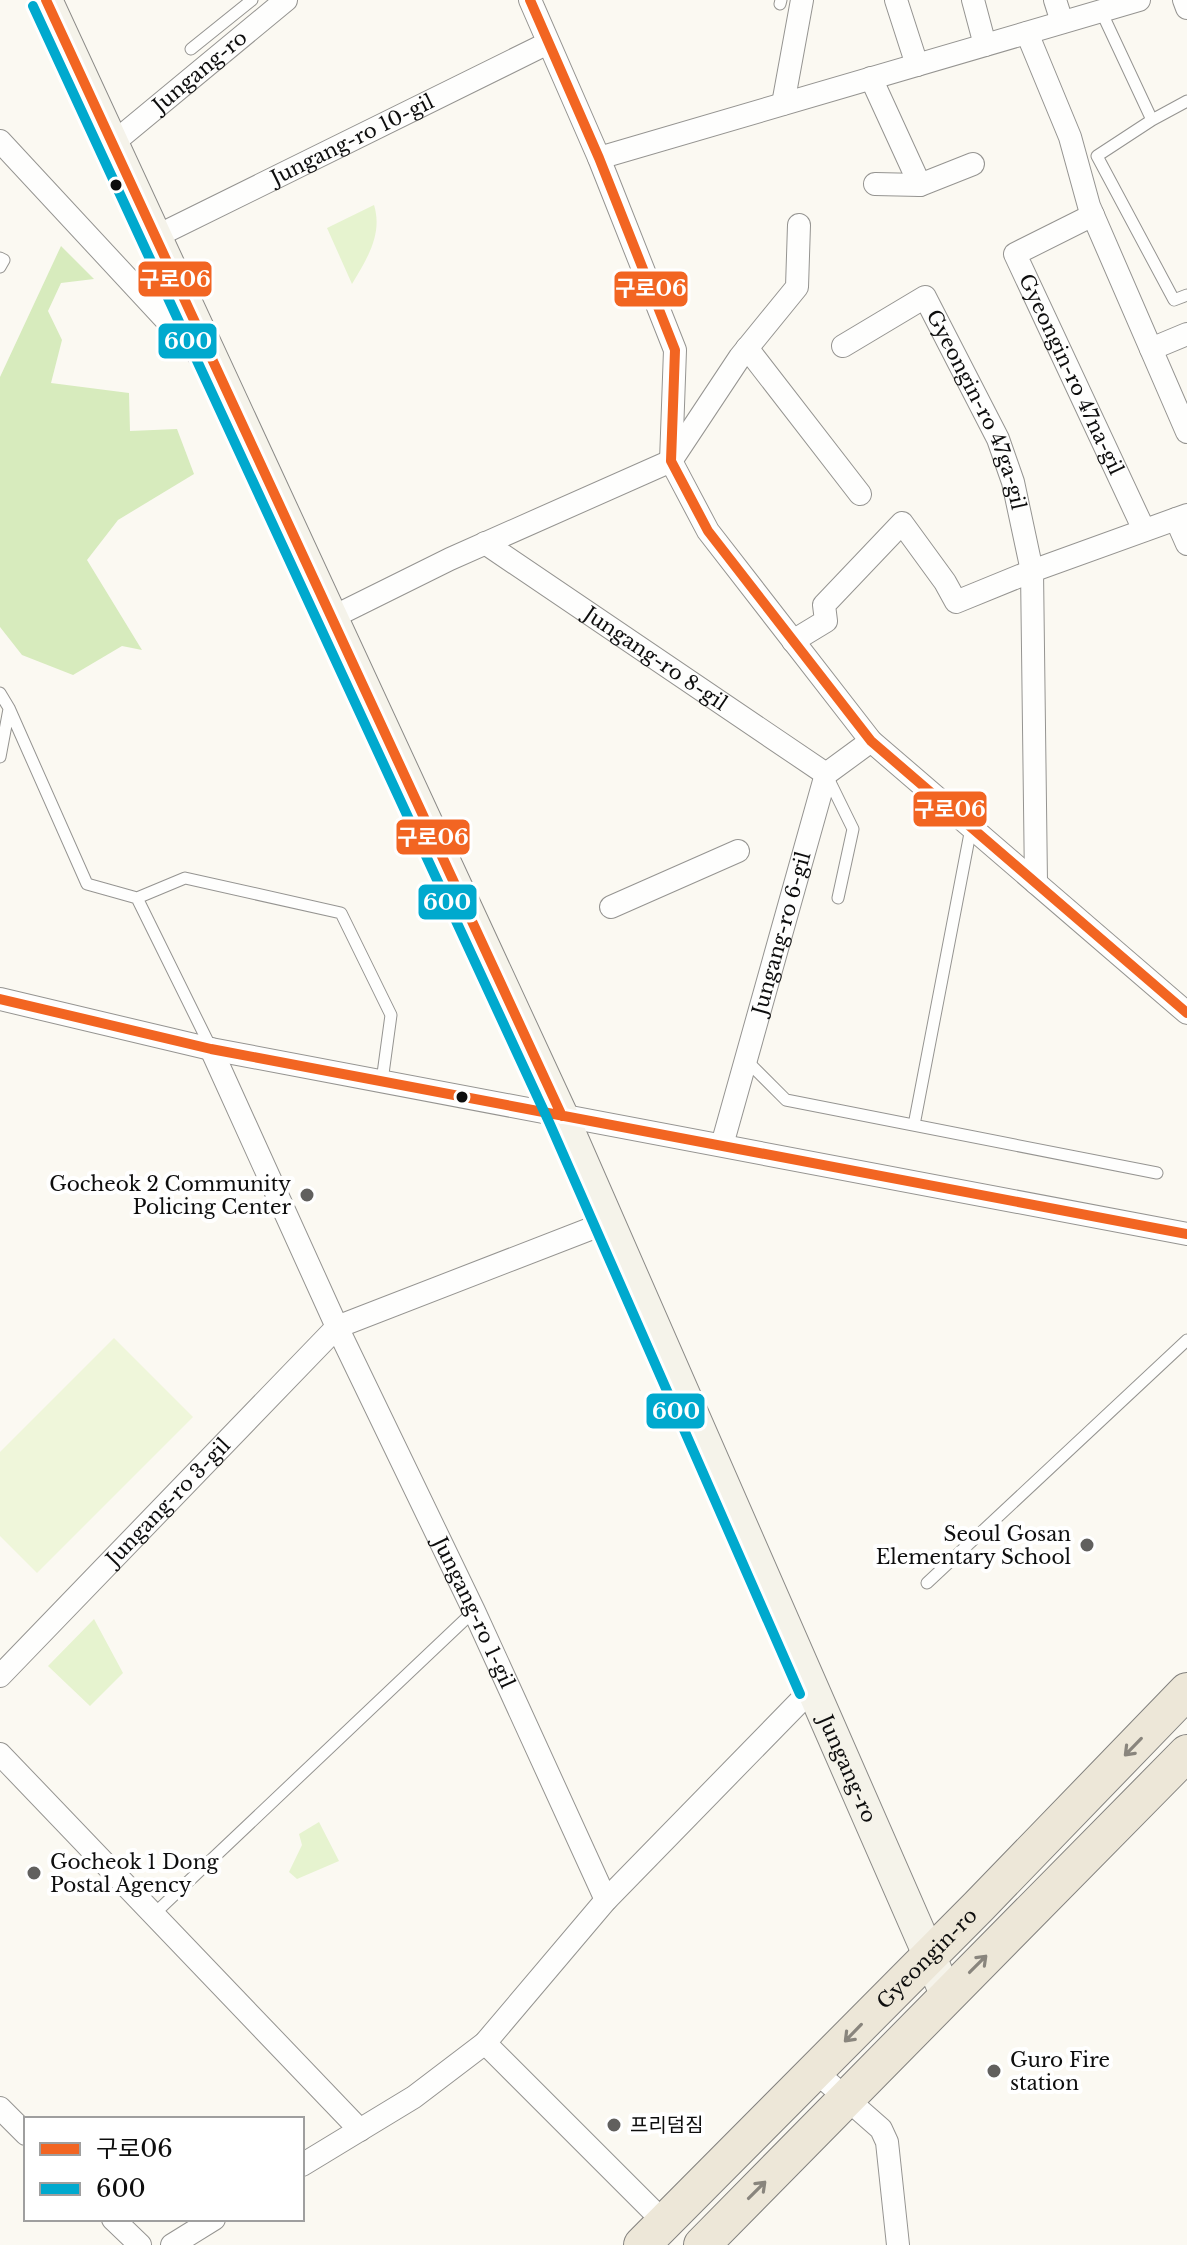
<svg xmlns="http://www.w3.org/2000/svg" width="1187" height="2245" viewBox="0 0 1187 2245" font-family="'Libre Baskerville','Noto Sans KR',serif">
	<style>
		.green { fill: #e6f3cf }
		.forest { fill: #d7ebbd }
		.pitch { fill: #eff6da }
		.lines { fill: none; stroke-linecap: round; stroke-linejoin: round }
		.service-casing { stroke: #959491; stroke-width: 13 }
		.minor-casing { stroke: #959491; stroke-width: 24 }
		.secondary-casing { stroke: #8b8a87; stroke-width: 34 }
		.primary-casing { stroke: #82817e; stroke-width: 38 }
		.service { stroke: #fefefd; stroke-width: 11 }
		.minor { stroke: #fefefd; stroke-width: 22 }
		.secondary { stroke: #f5f3ea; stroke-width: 32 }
		.primary { stroke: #ede7d8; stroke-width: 36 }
		.bus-1-casing { stroke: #fff; stroke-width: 16 }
		.bus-2-casing { stroke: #fff; stroke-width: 16 }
		.bus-1 { stroke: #f26522; stroke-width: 10 }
		.bus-2 { stroke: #00a9ce; stroke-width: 10 }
		.oneway { stroke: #89857d }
		.bus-dot { fill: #0e0e0e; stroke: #fff; stroke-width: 3 }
		.poi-dot { fill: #61605e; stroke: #fff; stroke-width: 3 }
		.labels { text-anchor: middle; stroke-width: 8; stroke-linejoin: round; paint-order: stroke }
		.street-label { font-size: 20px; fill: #0e0e0e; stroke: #fff }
		.poi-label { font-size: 20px; fill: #0e0e0e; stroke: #fff; text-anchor: start }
		.line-badge { stroke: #fff; stroke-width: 3 }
		.badge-label { font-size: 22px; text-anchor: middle; font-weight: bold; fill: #fff }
	</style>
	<rect width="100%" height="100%" fill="#fbf9f2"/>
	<!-- green -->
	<path class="green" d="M374,205c9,29 -7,54 -22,79l-25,-56z
		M94,1619l29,54 -33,33 -42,-40z
		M319,1822l20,39 -42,18 -8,-7 13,-27 -3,-11z"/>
	<!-- forest -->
	<path class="forest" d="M61,246l33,33 -33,4 -13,28 14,29 -11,43 78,10 1,38 47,-2 17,45 -76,46 -31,40 55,90 -20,-4 -49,29 -51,-20 -22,-28v-250z"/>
	<!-- pitch -->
	<path class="pitch" d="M114,1338l79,79 -156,156 -37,-37v-84z"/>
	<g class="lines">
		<defs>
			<path id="service" d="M780,4l1,-4
				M1101,11l51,109
				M191,49l61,-49
				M1187,101l-35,19 -55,36 77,144 13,-5
				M0,258l4,2 -4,7
				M0,693l9,15 78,176 50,14 74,150
				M0,757l9,-48
				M828,778l25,51 -15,69
				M137,898l48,-20 156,35 50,102 -9,66
				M746,1060l40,40 371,73
				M914,1125l57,-297
				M927,1583l260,-243
				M153,1915l321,-304"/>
			<g id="minor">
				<path d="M530,0l69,158 76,192 -4,111 37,70 163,210 316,272"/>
				<path d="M896,0l21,65"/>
				<path d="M973,0l12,45"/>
				<path d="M1055,0l7,22"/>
				<path d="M1184,0l3,8"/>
				<path d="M1027,33l43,104 19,69 98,226"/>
				<path d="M871,78l49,107"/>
				<path d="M783,104l19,-104"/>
				<path d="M0,141l206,222"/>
				<path id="s1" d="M112,144l174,-144"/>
				<path d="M599,158l540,-158"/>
				<path d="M875,184l45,1 53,-21"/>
				<path id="s2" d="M1093,215l-78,39 129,276"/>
				<path id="s3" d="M155,237l393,-194"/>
				<path id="s4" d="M843,346l82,-49 73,142 15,43 19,89 4,312"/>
				<path d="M747,348l113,146"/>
				<path d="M1151,349l36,-15"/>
				<path d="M1176,519l11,25"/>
				<path id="s5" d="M485,543l341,231"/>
				<path d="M331,618l119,-59 221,-98 69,-104 57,-70 2,-62"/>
				<path d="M793,641l33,-20 -2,-16 78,-82 43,59 11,20 76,-31 155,-56"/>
				<path d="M611,907l127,-56"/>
				<path d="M0,999l211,50 976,185"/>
				<path id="s6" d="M211,1049l126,278 137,284 132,289"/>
				<path id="s7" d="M722,1145l104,-371 45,-33"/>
				<path id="s8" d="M0,1676l337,-349 271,-105"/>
				<path d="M0,1754l360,376"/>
				<path d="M485,2043l180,180"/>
				<path d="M815,2071l66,58 6,13 11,103"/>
				<path d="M0,2108l26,26"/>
				<path d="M302,2165l112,-68 71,-54 121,-143 207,-212"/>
				<path d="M113,2219l27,26"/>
				<path d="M172,2245l42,-26"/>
			</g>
			<g id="secondary">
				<path id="s9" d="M46,0l516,1116 385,880"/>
			</g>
			<g id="primary">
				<path id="s10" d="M642,2245l337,-339 208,-215"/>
				<path d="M702,2245l485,-492"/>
			</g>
		</defs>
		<!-- service casing -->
		<use href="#service" class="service-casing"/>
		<!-- minor casing -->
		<use href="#minor" class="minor-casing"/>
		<!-- secondary casing -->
		<use href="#secondary" class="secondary-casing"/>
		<!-- primary casing -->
		<use href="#primary" class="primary-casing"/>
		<!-- service -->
		<use href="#service" class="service"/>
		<!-- minor -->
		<use href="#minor" class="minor"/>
		<!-- secondary -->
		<use href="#secondary" class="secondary"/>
		<!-- primary -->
		<use href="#primary" class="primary"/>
		<defs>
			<path id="bus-1" d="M46,0l516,1116
				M530,0l69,158 76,192 -4,111 37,70 163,210 316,272
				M0,999l211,50 976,185"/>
			<path id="bus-2" d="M33,6l516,1116 251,572"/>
		</defs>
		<!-- bus-1 casing -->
		<use href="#bus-1" class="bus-1-casing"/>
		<!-- bus-2 casing -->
		<use href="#bus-2" class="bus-2-casing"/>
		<!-- bus-1 -->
		<use href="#bus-1" class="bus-1"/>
		<!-- bus-2 -->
		<use href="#bus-2" class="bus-2"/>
	</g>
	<!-- one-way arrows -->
	<defs><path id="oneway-shaft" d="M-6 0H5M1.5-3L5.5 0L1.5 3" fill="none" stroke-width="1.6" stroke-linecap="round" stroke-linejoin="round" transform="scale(2)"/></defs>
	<g class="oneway">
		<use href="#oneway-shaft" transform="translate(1133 1747) rotate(134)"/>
		<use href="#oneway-shaft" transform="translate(978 1964) rotate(-45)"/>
		<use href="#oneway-shaft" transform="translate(853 2033) rotate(134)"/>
		<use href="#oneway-shaft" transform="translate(757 2190) rotate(-45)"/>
	</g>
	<!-- markers -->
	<g class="bus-dot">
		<circle cx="116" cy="185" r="7"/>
		<circle cx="462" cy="1097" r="7"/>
	</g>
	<g class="poi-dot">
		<circle cx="307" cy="1195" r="8"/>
		<circle cx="1087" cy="1545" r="8"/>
		<circle cx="34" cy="1873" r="8"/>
		<circle cx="994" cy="2071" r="8"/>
		<circle cx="614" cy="2125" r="8"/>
	</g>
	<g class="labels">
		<!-- street labels -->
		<g class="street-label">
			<text dy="7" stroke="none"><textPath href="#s1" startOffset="114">Jungang-ro</textPath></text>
			<text dy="7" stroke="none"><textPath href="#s3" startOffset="220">Jungang-ro 10-gil</textPath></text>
			<text dy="7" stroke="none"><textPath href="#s2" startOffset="220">Gyeongin-ro 47na-gil</textPath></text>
			<text dy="7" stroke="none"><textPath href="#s4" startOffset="220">Gyeongin-ro 47ga-gil</textPath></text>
			<text dy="7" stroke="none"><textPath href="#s5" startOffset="206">Jungang-ro 8-gil</textPath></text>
			<text dy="7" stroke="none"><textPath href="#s7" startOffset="220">Jungang-ro 6-gil</textPath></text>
			<text dy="7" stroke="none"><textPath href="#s8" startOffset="242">Jungang-ro 3-gil</textPath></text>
			<text dy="7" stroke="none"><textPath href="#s6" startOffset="622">Jungang-ro 1-gil</textPath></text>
			<text dy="7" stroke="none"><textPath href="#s9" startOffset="1942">Jungang-ro</textPath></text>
			<text dy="7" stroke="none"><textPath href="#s10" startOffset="404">Gyeongin-ro</textPath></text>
		</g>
		<!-- poi labels -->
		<g class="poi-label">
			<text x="291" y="1191" text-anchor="end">Gocheok 2 Community<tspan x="291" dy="23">Policing Center</tspan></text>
			<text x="1071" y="1541" text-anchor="end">Seoul Gosan<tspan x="1071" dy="23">Elementary School</tspan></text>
			<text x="50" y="1869">Gocheok 1 Dong<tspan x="50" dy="23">Postal Agency</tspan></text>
			<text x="1010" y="2067">Guro Fire<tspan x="1010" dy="23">station</tspan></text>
			<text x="630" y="2132">프리덤짐</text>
		</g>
	</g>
	<g class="line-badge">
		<rect x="137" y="260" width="76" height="38" rx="8" fill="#f26522"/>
		<rect x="613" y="270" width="76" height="38" rx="8" fill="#f26522"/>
		<rect x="157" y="322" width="61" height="38" rx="8" fill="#00a9ce"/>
		<rect x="912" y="790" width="76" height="38" rx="8" fill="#f26522"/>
		<rect x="395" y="818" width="76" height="38" rx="8" fill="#f26522"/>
		<rect x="417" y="883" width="61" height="38" rx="8" fill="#00a9ce"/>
		<rect x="645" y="1392" width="61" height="38" rx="8" fill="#00a9ce"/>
	</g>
	<g class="badge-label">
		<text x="175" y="287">구로06</text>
		<text x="651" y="296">구로06</text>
		<text x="188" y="349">600</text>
		<text x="950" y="817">구로06</text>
		<text x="433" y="845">구로06</text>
		<text x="447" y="910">600</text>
		<text x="676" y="1419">600</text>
	</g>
	<!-- legend -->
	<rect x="24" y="2117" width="280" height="104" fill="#ffffff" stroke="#9f9f9f" stroke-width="2"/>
	<rect x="40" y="2143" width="40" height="12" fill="#f26522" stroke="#9f9f9f" stroke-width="2"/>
	<text x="96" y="2157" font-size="24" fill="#0e0e0e">구로06</text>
	<rect x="40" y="2183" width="40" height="12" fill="#00a9ce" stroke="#9f9f9f" stroke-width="2"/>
	<text x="96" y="2197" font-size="24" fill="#0e0e0e">600</text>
</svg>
